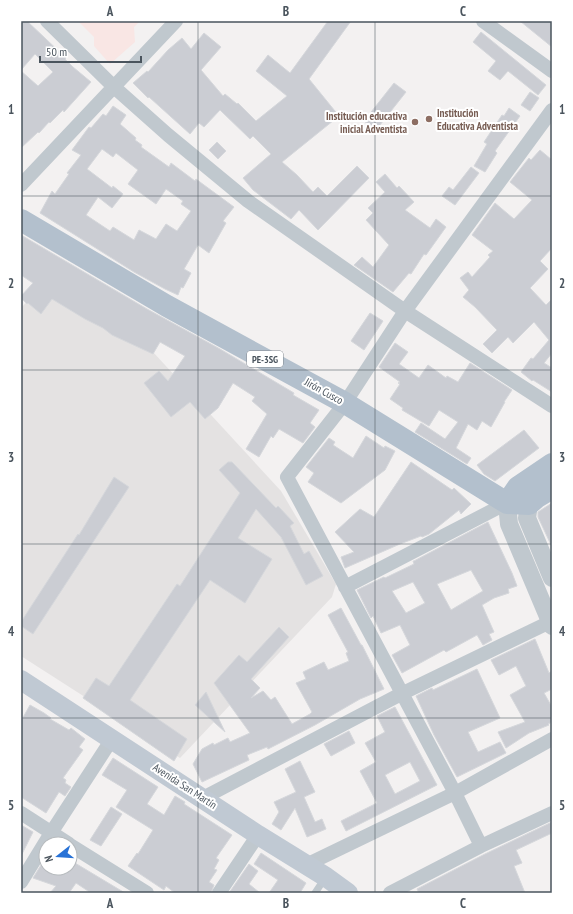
<svg xmlns="http://www.w3.org/2000/svg" width="573" height="914" viewBox="0 0 573 914" font-family="'PT Sans Narrow',sans-serif">
	<style>
		.education { fill: #e4e2e2 }
		.medical { fill: #f9e6e4 }
		.building { fill: #cbcdd3; stroke: #d5d7db; fill-rule: evenodd }
		.lines { fill: none; stroke-linecap: round; stroke-linejoin: round }
		.service { stroke: #c0c8ce; stroke-width: 7 }
		.minor { stroke: #c0c8ce; stroke-width: 14 }
		.tertiary { stroke: #c0c8ce; stroke-width: 18 }
		.secondary { stroke: #c0c9d3; stroke-width: 20 }
		.primary { stroke: #b3c0cd; stroke-width: 22 }
		.grid { fill: none; stroke: #4a545d; stroke-width: 1; stroke-opacity: 0.55 }
		.education-dot { fill: #8d6e63; stroke: #fff; stroke-width: 1.5 }
		.labels { text-anchor: middle; stroke-width: 4; stroke-linejoin: round; paint-order: stroke }
		.shield { fill: #fff; stroke: #80878e; stroke-width: 1 }
		.shield-label { font-size: 10px; font-weight: bold; fill: #4a545d }
		.education-label { font-size: 11px; font-weight: bold; fill: #785e54; stroke: #fff; text-anchor: start }
		.street-label { font-size: 11px; fill: #4a545d; stroke: #fff }
		.neatline { fill: none; stroke: #4a545d; stroke-width: 1.5 }
		.grid-label { font-size: 13px; text-anchor: middle; font-weight: bold; fill: #4a545d }
	</style>
	<rect width="100%" height="100%" fill="#f3f1f1"/>
	<!-- education -->
	<path class="education" d="M43,284l110,68 128,139 55,93 -4,13 -152,161 -159,-102v-348z"/>
	<!-- medical -->
	<path class="medical" d="M78,21h62l-6,6 1,15 -25,22 -16,-18v-9z"/>
	<!-- building -->
	<path class="building" d="M21,21h6l39,37 -1,1 8,8 18,15 -27,30 -1,-2 -13,13 -1,-1 -10,11 -1,-1 -17,16v-77l17,15 15,-14 -18,-18 -14,16z
		M328,21h23l-42,58 30,37 -57,46 15,13 16,17 5,-5 9,9 30,-30 12,12 -51,52 -19,-20 -8,9 -38,-29 -10,-12 28,-24 -18,-18 -3,3 -30,-29 -16,17 -5,-4 -9,11 -41,-37 -1,1 -15,-15 14,-12 1,1 20,-22 14,-12 9,11 13,-16 17,14 -20,23 22,26 2,-2 12,10 1,-1 18,18 31,-25 -31,-25 12,-16 22,18z
		M520,21h32v26z
		M481,32l65,53 -8,10 -30,-24 -8,9 -12,-9 8,-10 -23,-19z
		M394,83l12,9 -30,38 -12,-9z
		M530,92l9,6 -9,13 -9,-6z
		M113,106l13,9 -6,9 16,14 -1,2 7,5 -1,2 28,20 2,-4 24,18 1,-2 8,6 30,22 -11,14 3,2 -17,30 -11,-8 -14,24 7,4 -8,15 -2,-1 -3,8 -13,-6 -31,-17 -94,-59 12,-22 3,3 14,-20 -2,-1 14,-18 -9,-5 17,-23 2,1 12,-14 3,2zM102,149l11,8 3,-4 22,17 -10,14 28,20 10,-15 17,12 -2,3 10,7 -14,20 -11,-7 -10,15 -17,-9 -5,10 -21,-13 -3,4 -24,-16 12,-18 14,11 11,-14 -10,-8 -1,2 -25,-19z
		M509,108l11,8 -25,35 2,2 -12,19 -11,-6 13,-22 -3,-2 18,-27 2,1z
		M217,142l9,9 -8,8 -9,-9z
		M540,150l12,10v88l-12,13 8,8 -18,19 16,17 6,-6v54l-8,10 8,5v24l-19,-12 -1,1 -11,-9 10,-14 2,1 16,-19 -15,-18 -21,21 -5,-6 -16,16 -9,-9 14,-14 -22,-23 -12,-10 6,-7 -9,-12 8,-6 4,5 18,-20 -2,-2 5,-4 -21,-16 23,-32 19,16 18,-19 -22,-18 19,-24 2,2z
		M471,167l8,6 -24,32 -13,-9 7,-9 4,3z
		M385,174l12,14 2,-2 15,16 -9,8 25,18 6,-9 10,8 -20,28 -2,-1 -13,20 -2,-1 -16,19 -39,-27 8,-8 11,10 16,-22 -23,-25 7,-7 -5,-5 17,-16 -9,-10z
		M21,235l126,74 73,40 74,44 -1,2 26,15 -9,13 5,4 -12,16 -24,-14 -6,9 -2,-2 -12,21 -13,-8 21,-35 -15,-13 3,-4 -22,-14 -15,25 -13,11 -15,-17 -19,15 -27,-34 15,-12 9,10 17,-25 -25,-14 -7,12 -41,-19 -9,-7 -18,-9 -33,-20 -11,15 -13,-11 -1,1 -6,-6v-2l12,-13 -12,-8z
		M370,313l13,8 -19,29 -13,-9z
		M395,343l13,9 -9,12 20,14 9,-13 18,13 1,-2 11,6 12,-19 42,27 -8,12h1l-14,25 -9,-6 -5,9 -9,-6 -12,24 15,10 -4,6 -52,-32 6,-9 24,16 13,-17 -19,-12 -10,16 -27,-16 1,-2 -13,-9 10,-15 -2,-1 2,-1 -21,-15z
		M524,430l15,18 -44,33 -11,-7 -7,-9z
		M366,436l18,12 1,-2 10,5 -10,19 -44,33 -33,-21 6,-9 -8,-6 23,-29 6,4 -2,3 20,13z
		M228,462h4l44,46 2,-2 16,17 -4,3 14,28 5,-3 14,25 -17,9 -25,-48 -25,-28 -18,29 34,21 -27,44 -35,-23 -80,120 57,39 -13,22 -91,-63 13,-20 13,8 68,-102 3,2 60,-93 -21,-23z
		M411,462l41,28 2,-2 17,16 -10,10 -2,-4 -30,24 -7,3 -1,-1 -21,8 -55,24 -4,-11 13,-5 -19,-20 25,-23 14,8z
		M114,477l15,10 -96,147 -12,-8v-4l57,-88 1,1z
		M552,503v44l-14,-30v-5z
		M488,522l24,51 5,13 -9,3 1,4 -15,5 -12,7 12,27 -5,2 3,6 -9,5 -6,-10 -31,17 -2,-2 -42,23 -10,-18 18,-10 -10,-20 -19,8 -8,-17 -2,2 -14,-28 27,-13 1,1 29,-14 -1,-3h1zM471,570l12,21 -32,19 -14,-26zM413,582l12,21 -19,10 -14,-22z
		M341,608l20,37h1l22,44 -24,10 -45,26 -47,24 -1,-2 -20,8 2,5 -47,22 -9,-18 9,-15 11,-6 1,2 14,-7 2,4 20,-9 -36,-50 25,-28 8,7 32,-35 10,10 -38,42 9,9 -9,10 12,-7 8,9 4,-3 17,27 18,-10 2,-2 -16,-29 10,-4 -3,-7 21,-10 4,8 21,-9 -3,-8 2,-1 -20,-37z
		M535,639l14,34 3,-2v18l-8,4 8,14v15l-4,2 1,1 -20,8 -23,15 -8,-16 27,-10 -15,-27 16,-9 -10,-20 -17,9 -8,-15z
		M477,669l23,49 -32,14 10,20 22,-10 6,11 -49,24 -23,-42 -18,-39 16,-8 1,2z
		M206,692l19,40 -30,-27z
		M30,705l14,8 7,5 -1,1 19,11 2,-2 14,11 -6,8 4,3 -20,28 3,2 -1,3 6,4 -6,9 -6,-4 -13,21 -25,-16v-76z
		M395,707l42,78 -91,46 -5,-10 36,-18 -17,-32 16,-9 -11,-19 20,-11 -8,-16zM410,762l10,19 -25,13 -10,-19z
		M349,731l6,12 -24,13 -7,-12z
		M113,758l45,29 -11,17 17,11 11,-19 10,6 -1,2 48,31 -16,23 3,2 -5,9 3,1 -8,12 5,3 -3,8h-36l-9,-7 -2,4 -36,-24 9,-13 1,1 15,-24 -37,-23 11,-17 -25,-15z
		M300,761l15,31 -11,5 11,25 7,-3 4,10 -19,8 -12,-29 -14,22 -9,-6 7,-12 -5,-10 22,-10 -11,-23z
		M111,807l11,7 -21,32 -11,-6z
		M552,822v11l-36,17 6,13 -8,3 11,27h-106l-2,-4 68,-35z
		M21,825l12,7 -12,24z
		M261,853l45,30 -6,10h-31l9,-13 -24,-16z
		M46,857v11h24v-8l55,33h-34l-15,-10 -7,10h-19l6,-7 -23,-8z
		M249,864l9,7 -9,13 11,9h-31z"/>
	<g class="lines">
		<!-- service -->
		<path class="service" d="M315,893l10,-15"/>
		<!-- minor -->
		<path class="minor" d="M47,21l67,66 54,48 80,66 157,110 147,95
			M483,21l69,50
			M21,185l155,-164
			M345,587l162,-84
			M203,798l198,-104 149,-72
			M21,813l48,31
			M70,845l77,48
			M481,846l-26,-53 -168,-316 58,-74 60,-92 147,-201
			M306,865l149,-72 97,-54
			M21,882l30,-49 61,-94
			M219,893l39,-58
			M390,893l91,-47 71,-33"/>
		<!-- tertiary -->
		<path class="tertiary" d="M507,503l2,21 43,102
			M529,504l-2,14 25,60"/>
		<!-- secondary -->
		<path class="secondary" d="M21,680l237,155 68,42 22,16"/>
		<!-- primary -->
		<path class="primary" d="M21,220l146,86 178,97 162,100 22,1 8,-7 15,-9
			M507,503l11,-16 34,-23"/>
	</g>
	<!-- grid -->
	<path class="grid" d="M198,21v872M375,21v872M21,196h531M21,370h531M21,544h531M21,718h531"/>
	<!-- markers -->
	<g class="education-dot">
		<circle cx="429" cy="119" r="4"/>
		<circle cx="415" cy="122" r="4"/>
	</g>
	<g class="labels">
		<!-- shield labels -->
		<rect class="shield" x="247" y="351" width="36" height="16" rx="3"/>
		<g class="shield-label">
			<text x="265" y="363">PE-3SG</text>
		</g>
		<!-- education labels -->
		<g class="education-label">
			<text x="437" y="117">Institución<tspan x="437" dy="13">Educativa Adventista</tspan></text>
			<text x="407" y="120" text-anchor="end">Institución educativa<tspan x="407" dy="13">inicial Adventista</tspan></text>
		</g>
		<!-- street labels -->
		<g class="street-label">
			<text transform="translate(324 391) rotate(29)" y="4">Jirón Cusco</text>
			<text transform="translate(185 786) rotate(33)" y="4">Avenida San Martín</text>
		</g>
	</g>
	<!-- border -->
	<rect width="573" height="914" fill="none" stroke="#ffffff" stroke-width="44"/>
	<!-- north arrow -->
	<g transform="translate(58 856) rotate(253)"><circle r="19" fill="#ffffff" stroke="#b7bbbe"/>
	<path d="M0-3L7 15L0 10L-7 15Z" fill="#2872d6"/>
	<text y="-6" font-size="11" font-weight="bold" text-anchor="middle" fill="#4a545d">N</text>
	</g>
	<!-- scale -->
	<path d="M40 56v6h101v-6" fill="none" stroke="#4a545d" stroke-width="2"/>
	<text x="46" y="56" font-size="12" fill="#4a545d" stroke="#ffffff" stroke-width="3" paint-order="stroke">50 m</text>
	<rect x="22" y="22" width="529" height="870" class="neatline"/>
	<g class="grid-label">
		<text x="110" y="16">A</text>
		<text x="286" y="16">B</text>
		<text x="463" y="16">C</text>
		<text x="11" y="114">1</text>
		<text x="562" y="114">1</text>
		<text x="11" y="288">2</text>
		<text x="562" y="288">2</text>
		<text x="11" y="462">3</text>
		<text x="562" y="462">3</text>
		<text x="11" y="636">4</text>
		<text x="562" y="636">4</text>
		<text x="11" y="810">5</text>
		<text x="562" y="810">5</text>
		<text x="110" y="908">A</text>
		<text x="286" y="908">B</text>
		<text x="463" y="908">C</text>
	</g>
</svg>
